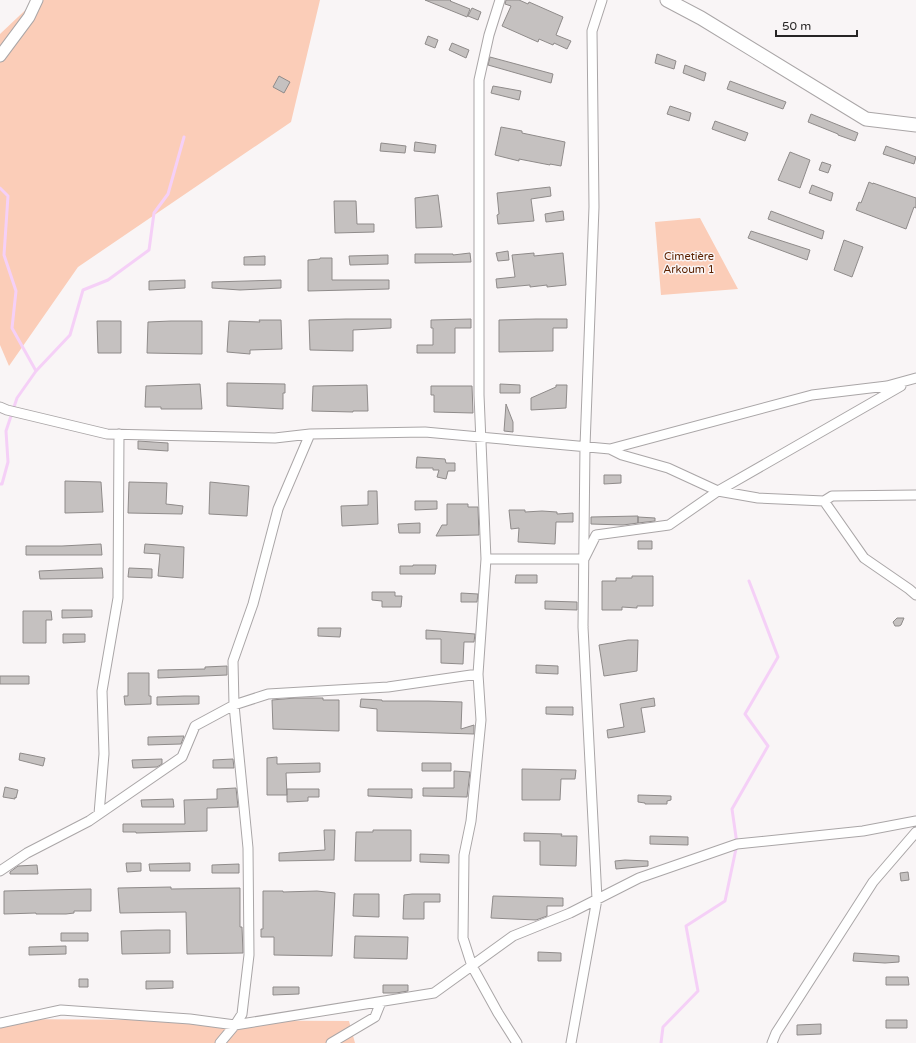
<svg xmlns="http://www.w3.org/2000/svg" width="916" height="1043" viewBox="0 0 916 1043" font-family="'Varela Round',sans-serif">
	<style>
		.green { fill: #fbcdb8 }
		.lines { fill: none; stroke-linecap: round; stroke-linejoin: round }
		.stream { stroke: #f5d0f7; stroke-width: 3 }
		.building { fill: #c5c1c0; stroke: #8f8b8a }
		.minor-casing { stroke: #aaa6a7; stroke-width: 11 }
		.tertiary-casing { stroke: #aaa6a7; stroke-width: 13 }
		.secondary-casing { stroke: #aaa6a7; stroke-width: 15 }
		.minor { stroke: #fff; stroke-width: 9 }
		.tertiary { stroke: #fff; stroke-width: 11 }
		.secondary { stroke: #fff; stroke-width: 13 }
		.labels { text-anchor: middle; stroke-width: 3; stroke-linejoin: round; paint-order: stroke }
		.park-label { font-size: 11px; fill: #5c2201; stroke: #f9f5f6 }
	</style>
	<rect width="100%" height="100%" fill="#f9f5f6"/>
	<!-- green -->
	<path class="green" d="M36,0h284l-29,122 -213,145 -69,99 -9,-21v-311z
		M700,218l38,71 -77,6 -6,-73z
		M0,1019l349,2 6,22h-355z"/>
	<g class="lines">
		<!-- stream -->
		<path class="stream" d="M0,188l8,8 -4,59 12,36 -4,37 24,43
			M0,484h2l6,-22 -2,-31 11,-33 19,-27 34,-36 13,-45 25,-10 41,-30 5,-37 14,-19 16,-57
			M661,1043l2,-16 35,-36 -12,-65 39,-25 12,-57 -5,-35 36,-63 -23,-32 33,-57 -29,-76"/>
	</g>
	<!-- building -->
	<path class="building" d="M425,0h26l-1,1 20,8 -3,8z
		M506,0h13l9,4 1,-2 34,15 -7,18 15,6 -4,8 -13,-6 -1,2 -14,-6 -1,3 -36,-16 9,-20 -6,-2z
		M472,8l9,4 -3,8 -10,-4z
		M428,36l10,4 -3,8 -10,-4z
		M452,43l17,7 -3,8 -17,-8z
		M657,54l19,7 -2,8 -19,-6z
		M490,57l63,17 -2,9 -63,-18z
		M685,65l21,8 -2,8 -21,-8z
		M279,76l11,6 -6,11 -11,-6z
		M730,81l56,21 -3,7 -56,-20z
		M493,86l28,5 -2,9 -28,-7z
		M670,106l21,7 -2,8 -22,-7z
		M811,114l47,19 -3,8 -17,-6v-1l-30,-12z
		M715,121l33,12 -3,8 -33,-12z
		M501,127l21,4v2l43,9 -4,24 -11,-2v1l-31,-6v2l-24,-6z
		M415,142l21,3 -1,8 -21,-2z
		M381,143l25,3 -1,7 -25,-2z
		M886,146l30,11 -2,7 -31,-10z
		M790,152l20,8 -10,28 -22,-8z
		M822,162l9,3 -3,8 -9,-3z
		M869,182l4,2v-1l43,15v10l-2,-1 -8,22 -50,-19 3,-8 2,1z
		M812,185l21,8 -2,8 -22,-8z
		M550,187l1,9 -20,3 3,22 -36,3 -1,-9 2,-1 -2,-21z
		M438,195l4,32 -26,1 -1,-30z
		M334,201h22l1,23h17v8l-39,1z
		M563,211l1,9 -18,2 -1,-8z
		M771,211l53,20 -2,8 -54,-20z
		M751,231l59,19 -3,10 -59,-22z
		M844,240l19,7 -11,30 -18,-7z
		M508,251l1,9 -11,1 -2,-8z
		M470,253l1,9 -56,1v-9h38v1z
		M534,253v3l29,-3 3,32 -19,2v-2l-17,2v-2l-33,3 -1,-9 19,-2 -3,-22z
		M388,255v9l-38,1 -1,-9z
		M265,256v9h-21v-8z
		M320,258h12v22h57v9l-81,2v-31l12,-1z
		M185,280v8l-36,2v-9z
		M281,280v8l-41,2 -28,-2v-6z
		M346,319h45v9l-38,2v21l-43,-1 -1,-30z
		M471,319v9h-16v25h-38v-8h16v-17h-2v-8z
		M536,319h31v9h-14v23l-54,1v-32z
		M259,320h22l1,29 -32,1v4l-23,-2 2,-31 31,1z
		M97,321h24v32h-23z
		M171,321h31v33l-55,-1 1,-31z
		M227,383l58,1v9h-2v16l-56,-3z
		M200,384l2,25h-41v-2h-16l1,-21z
		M500,384l20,1v8h-20z
		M367,385l1,26h-15v1l-41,-1 1,-25z
		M556,385h11l-1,23 -35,2v-12l25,-11z
		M431,386h41l1,27 -39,-1v-17h-3z
		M506,404l7,18v10l-9,-1z
		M138,441l30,2v8l-30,-2z
		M417,457l28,2 1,4h9v8h-7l-2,8 -9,-2 2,-7h-6v-2h-17z
		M604,475h17v8l-17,1z
		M65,481l36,1 2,30 -38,1z
		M129,482l38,1 -1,21 17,2 -1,8 -54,-1z
		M210,482l39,4 -2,30 -38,-2z
		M368,491h9l1,33 -36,2 -1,-20 27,-1z
		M415,501h22v8l-22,1z
		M447,504h21v3h10l1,28 -43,1 6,-11h5z
		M509,510h16v2l17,-1 15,1v2l16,-1v9h-17l-1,22 -37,-2 1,-14 -8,1z
		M638,516v7l-15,2 -32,-1v-7z
		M638,517l17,1v3l-17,2z
		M420,523v10h-21l-1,-9z
		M638,541h14v8h-14z
		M101,544l1,11h-76v-9h36z
		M145,544l39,3 -1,31 -25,-2 2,-22 -16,-1z
		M413,565h23l-1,9h-35v-8h13z
		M102,568l1,10 -63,1 -1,-8z
		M129,568l23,1v9l-24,-1z
		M516,575h21v8h-22z
		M632,576h21v30h-16v2l-15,-1v3h-20v-29h14v-3h16z
		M372,592h23v4h7l-1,11h-19v-6l-10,-1z
		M461,593l17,1 -1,8h-16z
		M545,601l32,1v8l-32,-1z
		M62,610h30v7l-30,1z
		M23,611h28l1,9h-6v23h-23z
		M897,618h7l-3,7 -2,1h-4l-2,-4z
		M318,628h23l-1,9 -22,-1z
		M426,630l49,4 -1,8h-10l-1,22 -22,-1v-24h-15z
		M63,634h22v8l-22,1z
		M628,640h10l-1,31 -33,5 -5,-31z
		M536,665l22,1v8l-22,-1z
		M227,666v9l-69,3v-8l47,-1v-2z
		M128,673h21v23h2v8l-26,1 -1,-9h4z
		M0,676h29v8h-29z
		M184,696h15v8l-42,1v-8z
		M295,698h28v2h16v31l-66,-2 -1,-29z
		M654,698l1,8 -14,2 4,24 -37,6 -1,-8 17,-3 -4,-23z
		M361,699l21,1v1h46l34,1 -1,27 13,-4v9l-97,-3v-22l-17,-2z
		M546,707h27v8l-27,-1z
		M184,736l-3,8 -33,1v-8z
		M20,753l25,5 -2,8 -24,-6z
		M277,757v7l43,-1v9l-34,1 1,22h-20v-37z
		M162,759v5l-5,3 -24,1 -1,-8z
		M233,759l1,9h-21v-8z
		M422,763h29v8h-29z
		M522,769l54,1 -1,9h-14l-1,21h-38z
		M454,771l16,1 -3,25 -44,-1v-8h31z
		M5,787l13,3 -2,8 -1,-1v2l-12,-2z
		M236,788l2,19 -31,1v23l-71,2v-1h-13v-8h62l-1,-24 33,-1v-10z
		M287,789h32v8h-11v4l-21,1z
		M368,789h44v9l-44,-2z
		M638,795l33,1v4l-4,1v3h-22v-1l-7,-1z
		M173,799l1,8h-32l-1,-7z
		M324,830h11l-1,30 -55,1v-8l46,-3z
		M373,830h38v31h-56l1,-29h17z
		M524,833l38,1 -1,2h16l-1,30 -36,-1v-24h-16z
		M650,836l38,1v8l-38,-1z
		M420,854l29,1v8l-29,-1z
		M625,860l23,1v5l-32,3 -1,-8z
		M126,863h15v8l-14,1z
		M190,863v8h-40l-1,-7z
		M239,864v9h-27v-8z
		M37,865l1,9h-28v-2l8,-6z
		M908,872l1,8 -8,1 -1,-8z
		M171,887v2l69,-1v39h2l1,26 -56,1 -1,-42 -66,1 -2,-25z
		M91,889v22h-17v2l-8,1h-30v-1l-32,1v-23z
		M263,891h20v1l34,-1 18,2 -3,63 -58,-1v-18h-13v-8h2z
		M354,894h25v23l-26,-1z
		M412,894h28v8h-16v17h-21l1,-24z
		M493,896l70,2v8h-16v10l-11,4 -45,-2z
		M157,930h13v23l-48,1 -1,-23z
		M61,933h27v8h-27z
		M355,936l53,1 -1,22 -53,-1z
		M66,946v8l-37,1v-8z
		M538,952l23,1v8h-23z
		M854,953l45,3v6l-14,1 -32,-2z
		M886,977h22l1,8h-23z
		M79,979h9v8h-9z
		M146,981h27v7l-27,1z
		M383,985h25v6l-12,2h-13z
		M273,987h26v7l-26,1z
		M886,1020h21v8h-21z
		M821,1024v10l-24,1v-10z"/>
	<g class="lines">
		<defs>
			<path id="minor" d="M500,0l-11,35 -10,45v315l7,164 -8,115 3,46 -10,101 -7,34 -1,83 9,28 26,47 19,30
				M0,407l7,3 100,24 168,4 35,-4 115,-2 185,17 202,-54 75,-9 29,-8
				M610,449l12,6 46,13 50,23 40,7 66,3 8,-5 84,-1
				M824,501l40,57 45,31 7,6
				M486,559h98l12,-24 73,-10 49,-34 183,-105
				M99,814l5,-60 -2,-63 16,-93 1,-164
				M0,871l27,-18 62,-32 93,-64 13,-31 39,-21 34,-11 120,-7 90,-13
				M0,1023l61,-13 129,9 45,6 199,-32 79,-57 57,-23 69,-35 98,-34 126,-13 53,-10
				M220,1043l15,-18 7,-11 7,-59 -1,-107 -14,-143 -1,-44 20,-57 25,-95 32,-75
				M331,1043l44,-26 6,-15
				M571,1043l26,-144 -14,-272 2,-181 9,-239 -2,-176 10,-31
				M772,1043l4,-10 97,-151 43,-50"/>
			<path id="tertiary" d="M0,56l29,-39 8,-17"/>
			<path id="secondary" d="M667,0l34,18 165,101 50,6"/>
		</defs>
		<!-- minor casing -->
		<use href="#minor" class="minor-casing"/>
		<!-- tertiary casing -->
		<use href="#tertiary" class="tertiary-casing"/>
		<!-- secondary casing -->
		<use href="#secondary" class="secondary-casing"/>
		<!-- minor -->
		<use href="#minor" class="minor"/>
		<!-- tertiary -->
		<use href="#tertiary" class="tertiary"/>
		<!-- secondary -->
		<use href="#secondary" class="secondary"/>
	</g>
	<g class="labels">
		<!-- park labels -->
		<g class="park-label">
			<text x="689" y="260">Cimetière<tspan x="689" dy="13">Arkoum 1</tspan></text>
		</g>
	</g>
	<!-- scale -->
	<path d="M776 30v6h81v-6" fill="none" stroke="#272525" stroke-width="2"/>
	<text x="782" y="30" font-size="12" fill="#272525" stroke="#f9f5f6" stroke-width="3" paint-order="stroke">50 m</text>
</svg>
